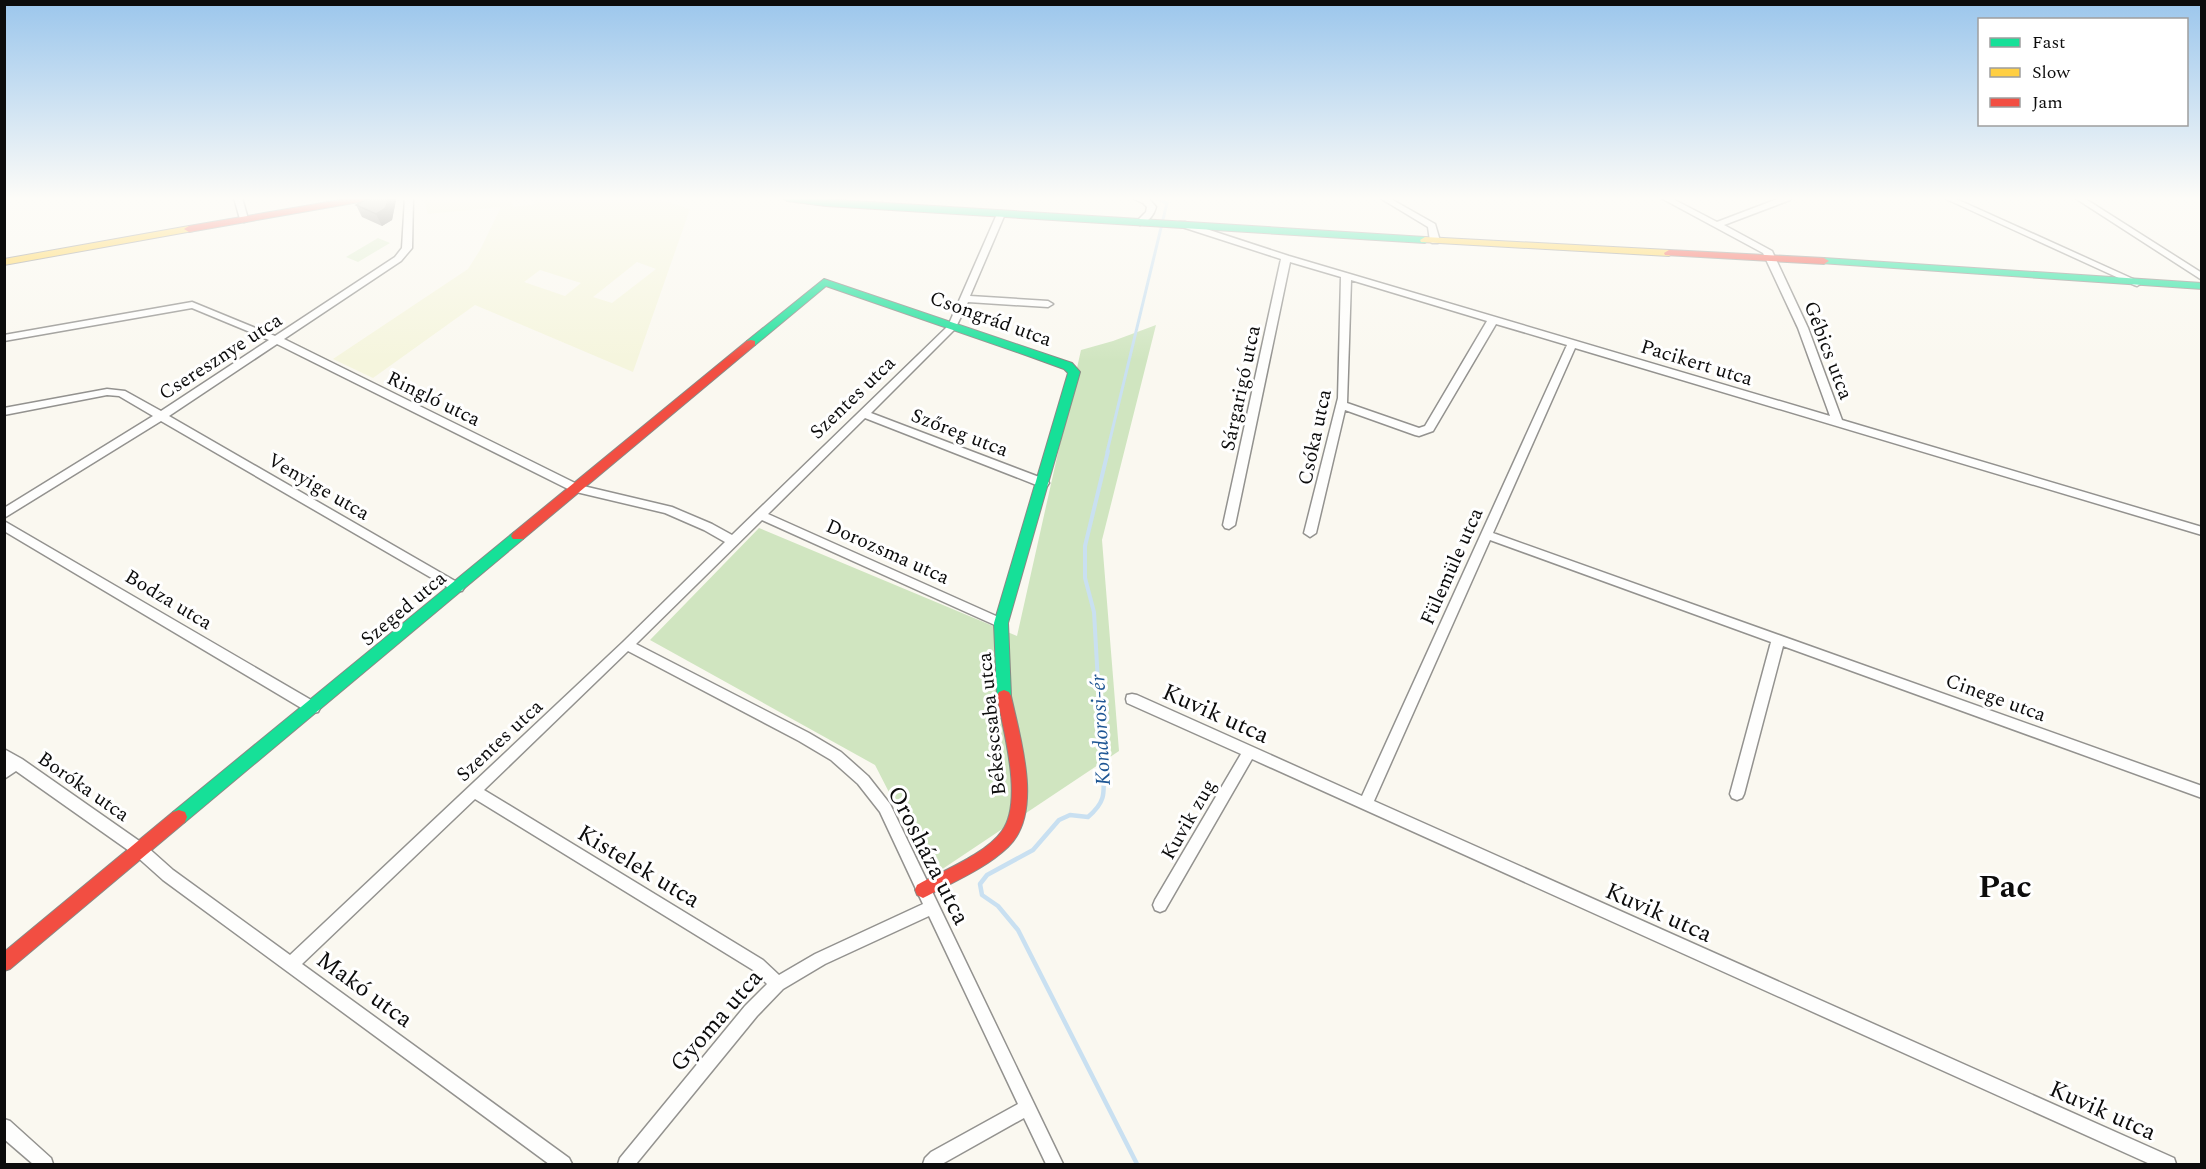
<svg xmlns="http://www.w3.org/2000/svg" width="2206" height="1169" viewBox="0 0 2206 1169" font-family="Spectral,serif">
	<style>
		.farmland { fill: #f5f5dd; fill-rule: evenodd }
		.green { fill: #e0eed1 }
		.forest { fill: #d0e5c0 }
		.lines { fill: none; stroke-linecap: round; stroke-linejoin: round }
		.stream-far2 { stroke: #c9e0f1; stroke-width: 3 }
		.stream-far1 { stroke: #c9e0f1; stroke-width: 4 }
		.stream { stroke: #c9e0f1; stroke-width: 4.5 }
		.street-casing { stroke: #93928f; stroke-width: 3 }
		.fast-casing { stroke: #8a8985; stroke-width: 2 }
		.slow-casing { stroke: #8a8985; stroke-width: 2 }
		.jam-casing { stroke: #8a8985; stroke-width: 2 }
		.street { fill: #fefefd; fill-rule: evenodd }
		.fast { fill: #16e098; fill-rule: evenodd }
		.slow { fill: #ffcf43; fill-rule: evenodd }
		.jam { fill: #f24e42; fill-rule: evenodd }
		.wall { fill: #868481 }
		.shaded-wall { fill: #6d6c69 }
		.building { fill: #9c9a96; stroke: #6d6c69; stroke-width: 1.5 }
		.labels { text-anchor: middle; stroke-width: 6; stroke-linejoin: round; paint-order: stroke }
		.street-label { font-size: 20px; fill: #0c0c0c; stroke: #fff }
		.water-label { font-size: 21px; font-style: italic; fill: #1e5694; stroke: #fff }
		.near-street-label { font-size: 24px; fill: #0c0c0c; stroke: #fff }
		.near-district-label { font-size: 32px; font-weight: bold; fill: #0c0c0c; stroke: #fff }
	</style>
	<rect width="100%" height="100%" fill="#faf8f0"/>
	<!-- farmland -->
	<path class="farmland" d="M423,198h88l2,9 22,-3 -1,-6h120l36,11 -57,163 -158,-67 -102,73 -40,-19 135,-90 12,-19 21,-43 -73,7zM637,262l19,7 -44,34 -19,-6zM540,270l41,13 -16,13 -41,-14z"/>
	<!-- green -->
	<path class="green" d="M378,238l12,5 -32,19 -12,-5z"/>
	<!-- forest -->
	<path class="forest" d="M1156,325l-54,215 17,211 -187,125 -57,-111 -225,-125 109,-112 258,108 64,-286 32,-9z"/>
	<g class="lines">
		<!-- stream-far2 -->
		<path class="stream-far2" d="M1107,452l60,-249 -13,-5"/>
		<!-- stream-far1 -->
		<path class="stream-far1" d="M1103,771l-9,-159 -9,-34v-32l23,-95"/>
		<!-- stream -->
		<path class="stream" d="M1103,769c1,23 4,32 -15,48l-18,-2 -11,5 -26,30 -46,25 -7,9 2,11 16,11 20,24 119,234"/>
		<defs>
			<path id="street" d="M234,198h8l6,21 -1,2 -3,1 -4,-3z
				M405,198h8l-1,50 -11,13 -117,78 295,146 93,22 40,17 20,11 216,-209 49,-112 4,-3 4,3 -35,82 78,5 5,3 -5,3 -80,-5 -13,27 -84,84 176,67 2,3 -2,3h-8l-174,-68 -97,96 237,106 2,3 -2,3h-8l-235,-106 -126,124 173,89 32,19 27,24 22,28 173,360h-17l-22,-46 -82,46h-19l2,-6 6,-6 87,-48 -89,-188 -104,48 -42,25 -26,27 -121,148h-18l2,-6 125,-152 22,-22 -14,-14 -278,-171 -173,165 267,194 3,6h-23l-386,-284 -28,-25 -119,-84 -12,8v-30l18,10 123,86 28,25 117,85 333,-313 102,-100 -21,-12 -39,-17 -93,-22 -295,-147 -108,72 293,169 2,3 -2,3h-8l-293,-170 -157,97v-10l149,-92 -34,-20 -12,-1 -103,20v-7l103,-19 18,2 36,20 108,-71 -77,-32 -188,33v-6l188,-33 83,34 120,-79 7,-9zM628,651l171,90 32,19 27,24 22,28 43,92 -108,50 -36,21 -16,-15 -279,-170z
				M1132,198l17,1 7,8c-2,8 -8,15 -16,18l-4,-3 10,-10 1,-5 -4,-4z
				M1380,198h9l46,26 5,17 -2,2h-6l-2,-2 -2,-14z
				M1661,198h10l46,24 63,-24h11l-1,2 -66,25 48,26 36,77 34,92 360,107v8l-627,-187 -82,185 709,253v12l-419,-152 -39,148 -2,4 -5,2 -5,-2 -2,-4 41,-152 -281,-102 -116,261 800,357 2,6h-26l-898,-405 -87,151 -5,2 -5,-2 -2,-5 2,-5 86,-146 -114,-51 -1,-4 1,-4 5,-1 5,1 225,101 205,-451 -71,-21 -63,107 -14,5 -4,-1 -70,-25 -29,123 -6,4 -6,-4 34,-135 3,-121 -51,-15 -55,263 -6,4 -4,-1 -2,-3 58,-266 -102,-33v-4h6l104,34 541,160 -32,-88 -35,-75zM1351,280l136,41 -62,105 -6,2 -72,-25z
				M1944,198h10l188,85 -5,3 -3,-1z
				M2075,198h9l118,75v7z
				M4,521l314,183 2,4 -2,4 -5,1 -5,-1 -304,-181z
				M4,1119l6,2 41,37 2,6h-20l-29,-25z"/>
			<path id="fast" d="M782,198h24l619,39 5,3 -5,3 -599,-37 -39,-5z
				M1824,258l378,25v6l-382,-26v-4z
				M824,279l248,84 8,9 -72,251 3,73 -2,4 -5,2 -5,-2 -2,-4 -3,-73 74,-250 -4,-4 -33,-12 -205,-71 -71,59h-8v-4z
				M518,531l7,5 -2,3 -338,283 -6,2 -6,-2 -2,-5 2,-5 340,-279z"/>
			<path id="slow" d="M189,226l4,1v4l-189,34v-6z
				M1425,237l244,13 5,3 -5,3 -248,-14 -1,-2z"/>
			<path id="jam" d="M351,198h19l-5,3 -176,31 -5,-3 5,-3z
				M1669,250l155,8 5,3 -5,3 -159,-9 -1,-2z
				M751,340l4,1v4l-232,194h-10l-2,-3 2,-3 234,-192z
				M1004,690l5,2 2,4c9,42 33,117 -3,151 -22,21 -53,34 -79,48l-6,3 -6,-3 -2,-5 2,-5c25,-14 69,-31 85,-54 22,-30 1,-101 -5,-135l2,-4z
				M179,810l6,2 2,5 -2,5 -175,147 -6,2v-19l169,-140z"/>
		</defs>
		<!-- street casing -->
		<use href="#street" class="street-casing"/>
		<!-- fast casing -->
		<use href="#fast" class="fast-casing"/>
		<!-- slow casing -->
		<use href="#slow" class="slow-casing"/>
		<!-- jam casing -->
		<use href="#jam" class="jam-casing"/>
		<!-- street -->
		<use href="#street" class="street"/>
		<!-- fast -->
		<use href="#fast" class="fast"/>
		<!-- slow -->
		<use href="#slow" class="slow"/>
		<!-- jam -->
		<use href="#jam" class="jam"/>
	</g>
	<!-- wall -->
	<path class="wall" d="M396,200l-4,20 -10,6 -20,-9 -6,-12z"/>
	<!-- shaded-wall -->
	<path class="shaded-wall" d="M388,198h7l1,2 -4,20 -10,6 -6,-12z"/>
	<!-- building -->
	<path class="building" d="M369,198h19l-2,10 -10,6 -20,-9z"/>
	<!-- sky -->
	<linearGradient id="sky" x2="0" y2="1"><stop stop-color="#9bc6ec"/><stop offset="0.55" stop-color="#fdfcf8"/><stop offset="1" stop-color="#fdfcf8" stop-opacity="0"/></linearGradient>
	<rect width="2206" height="361" fill="url(#sky)"/>
	<g class="labels">
		<!-- street labels -->
		<g class="street-label">
			<text transform="translate(991 318) rotate(20)" y="7">Csongrád utca</text>
			<text transform="translate(1829 350) rotate(69)" y="7">Gébics utca</text>
			<text transform="translate(220 356) rotate(-33)" y="7">Cseresznye utca</text>
			<text transform="translate(1697 362) rotate(17)" y="7">Pacikert utca</text>
			<text transform="translate(1240 388) rotate(-78)" y="7">Sárgarigó utca</text>
			<text transform="translate(852 397) rotate(-44)" y="7">Szentes utca</text>
			<text transform="translate(434 398) rotate(26)" y="7">Ringló utca</text>
			<text transform="translate(960 432) rotate(21)" y="7">Szőreg utca</text>
			<text transform="translate(1314 437) rotate(-78)" y="7">Csóka utca</text>
			<text transform="translate(319 486) rotate(30)" y="7">Venyige utca</text>
			<text transform="translate(888 551) rotate(24)" y="7">Dorozsma utca</text>
			<text transform="translate(1451 566) rotate(-66)" y="7">Fülemüle utca</text>
			<text transform="translate(169 599) rotate(31)" y="7">Bodza utca</text>
			<text transform="translate(403 608) rotate(-40)" y="7">Szeged utca</text>
			<text transform="translate(1996 697) rotate(20)" y="7">Cinege utca</text>
			<text transform="translate(991 724) rotate(-96)" y="7">Békéscsaba utca</text>
			<text transform="translate(499 740) rotate(-43)" y="7">Szentes utca</text>
			<text transform="translate(84 786) rotate(35)" y="7">Boróka utca</text>
			<text transform="translate(1188 819) rotate(-60)" y="7">Kuvik zug</text>
		</g>
		<!-- water labels -->
		<g class="water-label">
			<text transform="translate(1100 730) rotate(-93)" y="7">Kondorosi-ér</text>
		</g>
		<!-- near-street labels -->
		<g class="near-street-label">
			<text transform="translate(1216 713) rotate(24)" y="8">Kuvik utca</text>
			<text transform="translate(929 855) rotate(63)" y="8">Orosháza utca</text>
			<text transform="translate(639 866) rotate(31)" y="8">Kistelek utca</text>
			<text transform="translate(1659 912) rotate(24)" y="8">Kuvik utca</text>
			<text transform="translate(365 989) rotate(36)" y="8">Makó utca</text>
			<text transform="translate(716 1020) rotate(-49)" y="8">Gyoma utca</text>
			<text transform="translate(2103 1110) rotate(24)" y="8">Kuvik utca</text>
		</g>
		<!-- near-district labels -->
		<g class="near-district-label">
			<text x="2005" y="897">Pac</text>
		</g>
	</g>
	<!-- border -->
	<rect width="2206" height="1169" fill="none" stroke="#0c0c0c" stroke-width="12"/>
	<!-- legend -->
	<rect x="1978" y="18" width="210" height="108" fill="#ffffff" stroke="#9e9e9e" stroke-width="1.5"/>
	<rect x="1990" y="38" width="30" height="9" fill="#16e098" stroke="#9e9e9e" stroke-width="1.5"/>
	<text x="2032" y="48" font-size="18" fill="#0c0c0c">Fast</text>
	<rect x="1990" y="68" width="30" height="9" fill="#ffcf43" stroke="#9e9e9e" stroke-width="1.5"/>
	<text x="2032" y="78" font-size="18" fill="#0c0c0c">Slow</text>
	<rect x="1990" y="98" width="30" height="9" fill="#f24e42" stroke="#9e9e9e" stroke-width="1.5"/>
	<text x="2032" y="108" font-size="18" fill="#0c0c0c">Jam</text>
</svg>
